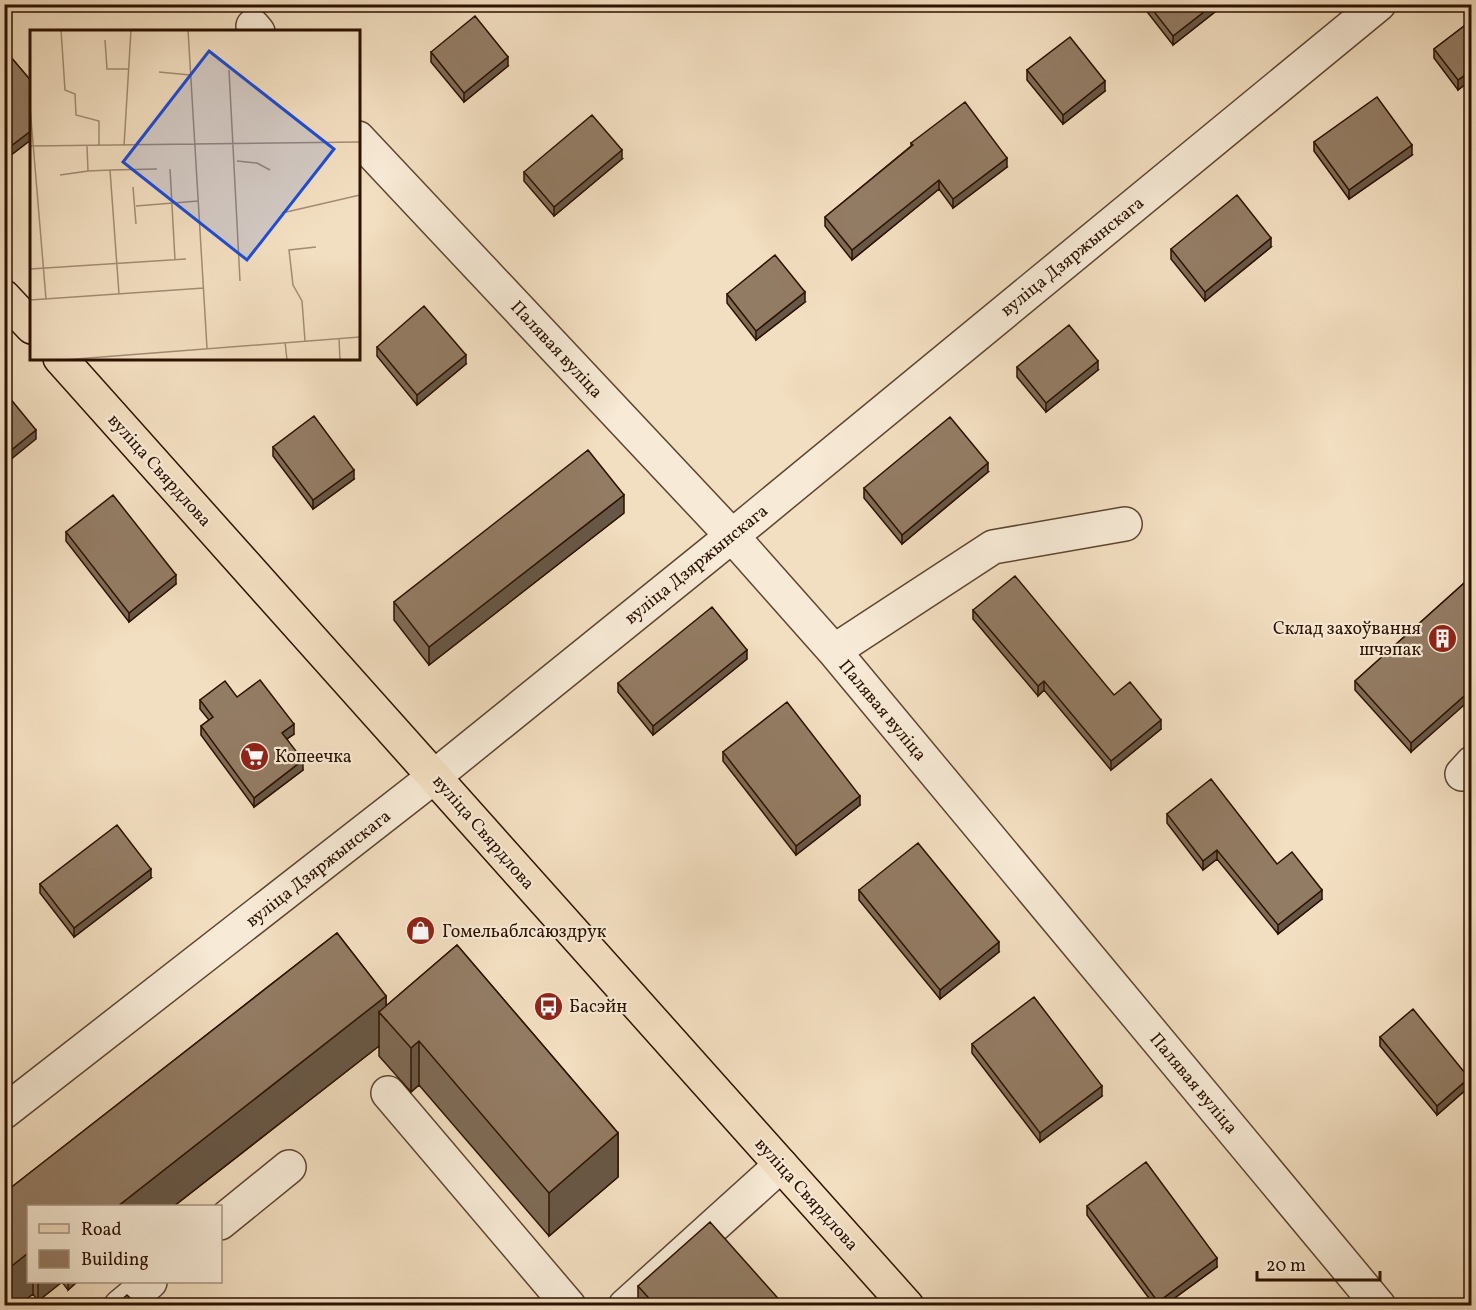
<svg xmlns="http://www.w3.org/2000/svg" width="1476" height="1310" viewBox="0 0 1476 1310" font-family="Vollkorn,serif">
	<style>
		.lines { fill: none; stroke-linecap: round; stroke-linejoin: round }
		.minor-casing { stroke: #5e4530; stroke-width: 36 }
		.major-casing { stroke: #2d1200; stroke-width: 36 }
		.minor { stroke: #f7ead6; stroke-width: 33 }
		.major { stroke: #f2dec0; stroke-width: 33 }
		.wall { fill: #7e6b56; stroke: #2d1200; stroke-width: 1.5 }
		.shaded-wall { fill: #675746; stroke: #2d1200; stroke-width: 1.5 }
		.building { fill: #937c64; stroke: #2d1200; stroke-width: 1.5 }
		.labels { text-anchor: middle; stroke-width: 4.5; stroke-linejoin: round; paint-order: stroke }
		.street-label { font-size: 18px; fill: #2d1200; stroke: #f7ead6 }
		.poi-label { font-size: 18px; fill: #2d1200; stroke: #f7ead6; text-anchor: start }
		.inset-road { fill: none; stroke: #a38c73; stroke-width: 1.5 }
		.view { fill: #1d4ed8; fill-opacity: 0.15; stroke: #1d4ed8; stroke-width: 3 }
		.inset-edge { fill: none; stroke: #2d1200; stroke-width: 3 }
	</style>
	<rect width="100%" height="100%" fill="#f2dec0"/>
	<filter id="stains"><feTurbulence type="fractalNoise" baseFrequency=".00333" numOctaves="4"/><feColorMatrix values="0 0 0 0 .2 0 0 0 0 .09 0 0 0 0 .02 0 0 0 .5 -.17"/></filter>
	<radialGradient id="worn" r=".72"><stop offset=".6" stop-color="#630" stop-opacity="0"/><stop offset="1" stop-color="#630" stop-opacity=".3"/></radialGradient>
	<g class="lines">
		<defs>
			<path id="minor" d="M253,26l5,6
				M358,138l374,398 102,115 545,655
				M834,651l159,-104 132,-23
				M1462,774l10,-11
				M388,1093l181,213
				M4,1112l431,-336 297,-240 647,-532
				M220,1223l69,-56
				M121,1306l29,-24
				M625,1306l156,-141"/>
			<path id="major" d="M4,297l28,30
				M60,358c283,316 564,632 847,948"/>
		</defs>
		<!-- minor casing -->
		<use href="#minor" class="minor-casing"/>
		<!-- major casing -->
		<use href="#major" class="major-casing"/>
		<!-- minor -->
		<use href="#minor" class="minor"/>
		<!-- major -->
		<use href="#major" class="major"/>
	</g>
	<!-- wall -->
	<path class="wall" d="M1141,4h84l-52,41z
		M1472,20v59l-14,11 -24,-32v-9z
		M4,49l28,33v57l-21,16 -7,-8z
		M431,52l77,14 -44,36 -33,-40z
		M1027,70l78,21 -42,33 -36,-44z
		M1314,142l98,13 -63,44 -35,-48z
		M911,143l96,24 -54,41 -14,-19 -87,71 -27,-34v-9l86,-71z
		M622,159l-68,57 -30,-35v-9z
		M1271,247l-66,54 -34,-42v-10z
		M727,294l78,8 -49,38 -29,-37z
		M377,347l89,17 -49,41 -40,-49z
		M1017,367l81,3 -52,42 -29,-35z
		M273,447l81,32 -41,30 -40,-53z
		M988,472l-86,72 -38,-46v-10z
		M624,513l-195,152 -35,-45v-18z
		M66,532l110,52 -47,38 -63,-81z
		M1472,576l-61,176 -56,-62v-9z
		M973,610l141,85 47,34 -50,41 -67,-80 -6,6 -65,-77z
		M747,659l-94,76 -35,-43v-9z
		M237,697l57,37 -7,5 16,31 -49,37 -53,-72v-9l8,-6 -9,-11v-9z
		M723,752l137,53 -64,50 -73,-94z
		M1167,814l155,85 -44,35 -61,-75 -14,11 -36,-47z
		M151,878l-77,59 -34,-44v-9z
		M859,890l140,62 -59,47 -81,-99z
		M337,933l49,63v10l71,-61 161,188v44l-69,59 -130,-151 -8,7 -32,-36v-10l-205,160h-146v75h50l-10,9 -6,-8 -24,19 -5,-7 -15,11h-14v-112z
		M1380,1037l89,50 -32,28 -57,-69z
		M972,1044l130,52 -62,46 -68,-89z
		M1087,1206l130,61 -52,38h-11l-67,-90z
		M638,1286l146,19h-146z"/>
	<!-- shaded-wall -->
	<path class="shaded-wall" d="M1214,4h11l-52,41v-9z
		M508,57v9l-44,36v-9z
		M1472,70v9l-14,11v-10z
		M1105,81v10l-42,33v-9z
		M32,130v9l-21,16v-9z
		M1412,145v10l-63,44v-9z
		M622,150v9l-68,57v-9z
		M1007,158v9l-54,41v-9z
		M939,180v9l-87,71v-10z
		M1271,238v9l-66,54v-9z
		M805,292v10l-49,38v-9z
		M466,355v9l-49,41v-10z
		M1098,361v9l-52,42v-9z
		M36,430v9l-32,26v-9z
		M988,463v9l-86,72v-9z
		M354,470v9l-41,30v-9z
		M624,495v18l-195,152v-18z
		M176,575v9l-47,38v-9z
		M747,650v9l-94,76v-9z
		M1044,681v9l-6,6v-10z
		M1472,689v9l-61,54v-9z
		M1161,720v9l-50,41v-9z
		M294,724v10l-12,8v-9z
		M303,760v10l-49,37v-9z
		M860,796v9l-64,50v-9z
		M1217,850v9l-14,11v-9z
		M151,869v9l-77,59v-9z
		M1322,890v9l-44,35v-9z
		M999,942v10l-59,47v-9z
		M386,996v24l-7,-8v34l-205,160h-56z
		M419,1041v44l-8,7v-44z
		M1469,1078v9l-32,28v-9z
		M1102,1086v10l-62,46v-9z
		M618,1133v44l-69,59v-43z
		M28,1253v28h5v13l-15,11h-14v-33z
		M1217,1258v9l-52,38h-7v-3z
		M38,1281h24v1l-24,19z
		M68,1281h10l-10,9z"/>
	<!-- building -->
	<path class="building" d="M1148,4h66l-41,32z
		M475,16l33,41 -44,36 -33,-41z
		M1472,20v50l-14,10 -24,-31z
		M1070,37l35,44 -42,34 -36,-45z
		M4,49l28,33v48l-21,16 -7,-8z
		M1377,97l35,48 -63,45 -35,-48z
		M965,102l42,56 -54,41 -14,-19 -87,70 -27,-33 88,-72 -2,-2z
		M592,115l30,35 -68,57 -30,-35z
		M1237,195l34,43 -66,54 -34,-43z
		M775,255l30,37 -49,39 -29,-37z
		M424,306l42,49 -49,40 -40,-48z
		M1069,325l29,36 -52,42 -29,-36z
		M4,391l32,39 -32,26z
		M314,416l40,54 -41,30 -40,-53z
		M950,417l38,46 -86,72 -38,-47z
		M588,450l36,45 -195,152 -35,-45z
		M113,495l63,80 -47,38 -63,-81z
		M1015,576l99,119 16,-13 31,38 -50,41 -67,-80 -6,5 -65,-76z
		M1472,576v113l-61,54 -56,-62z
		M712,607l35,43 -94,76 -35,-43z
		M260,680l34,44 -12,9 21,27 -49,38 -53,-72 12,-9 -13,-17 25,-19 12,16z
		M787,702l73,94 -64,50 -73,-94z
		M1211,779l66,85 15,-12 30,38 -44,35 -61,-75 -14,11 -36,-47z
		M117,825l34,44 -77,59 -34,-44z
		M918,843l81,99 -59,48 -81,-100z
		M337,933l49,63 -268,210h-90v47l-24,19v-79z
		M457,945l161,188 -69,60 -130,-152 -8,7 -32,-36z
		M1034,997l68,89 -62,47 -68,-89z
		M1413,1009l56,69 -32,28 -57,-69z
		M1146,1162l71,96 -59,44 -71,-96z
		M710,1222l74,83h-129l-17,-19z
		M127,1295l10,10h-21z"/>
	<!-- icons -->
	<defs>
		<symbol id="building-disc" viewBox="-11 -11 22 22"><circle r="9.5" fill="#8f2418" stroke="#f7ead6"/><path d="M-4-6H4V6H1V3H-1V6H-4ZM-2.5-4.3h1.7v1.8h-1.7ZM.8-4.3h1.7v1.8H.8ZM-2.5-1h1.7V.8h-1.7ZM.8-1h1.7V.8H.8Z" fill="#fff"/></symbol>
		<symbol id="supermarket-disc" viewBox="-11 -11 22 22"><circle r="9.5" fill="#8f2418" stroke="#f7ead6"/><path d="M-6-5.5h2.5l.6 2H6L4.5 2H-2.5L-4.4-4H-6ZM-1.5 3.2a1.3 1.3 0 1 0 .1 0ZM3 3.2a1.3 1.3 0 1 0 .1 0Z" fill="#fff"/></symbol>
		<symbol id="shop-disc" viewBox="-11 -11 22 22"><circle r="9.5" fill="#8f2418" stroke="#f7ead6"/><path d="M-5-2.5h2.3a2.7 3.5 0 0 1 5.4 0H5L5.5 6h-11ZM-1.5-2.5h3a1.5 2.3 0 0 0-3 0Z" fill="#fff"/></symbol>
		<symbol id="bus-disc" viewBox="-11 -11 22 22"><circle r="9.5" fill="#8f2418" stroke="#f7ead6"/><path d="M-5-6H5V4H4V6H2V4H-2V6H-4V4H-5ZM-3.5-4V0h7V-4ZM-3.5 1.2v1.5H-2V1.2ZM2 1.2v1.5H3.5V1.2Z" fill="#fff"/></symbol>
	</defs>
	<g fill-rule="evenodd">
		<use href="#building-disc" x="1426" y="622" width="33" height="33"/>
		<use href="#supermarket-disc" x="238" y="740" width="33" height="33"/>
		<use href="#shop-disc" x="404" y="914" width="33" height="33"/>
		<use href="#bus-disc" x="532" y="990" width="33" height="33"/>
	</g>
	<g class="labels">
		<!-- street labels -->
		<g class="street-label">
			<text transform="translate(1072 256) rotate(-39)" y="6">вуліца Дзяржынскага</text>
			<text transform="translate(557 349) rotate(47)" y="6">Палявая вуліца</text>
			<text transform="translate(160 470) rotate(48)" y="6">вуліца Свярдлова</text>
			<text transform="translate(696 564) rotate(-39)" y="6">вуліца Дзяржынскага</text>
			<text transform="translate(883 710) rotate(50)" y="6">Палявая вуліца</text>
			<text transform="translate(484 832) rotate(49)" y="6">вуліца Свярдлова</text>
			<text transform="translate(318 868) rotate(-38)" y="6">вуліца Дзяржынскага</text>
			<text transform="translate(1194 1083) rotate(50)" y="6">Палявая вуліца</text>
			<text transform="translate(807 1194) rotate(48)" y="6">вуліца Свярдлова</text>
		</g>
		<!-- poi labels -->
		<g class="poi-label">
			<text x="1421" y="634" text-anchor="end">Склад захоўвання<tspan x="1421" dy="21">шчэпак</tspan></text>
			<text x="275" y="762">Копеечка</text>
			<text x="442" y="937">Гомельаблсаюздрук</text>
			<text x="569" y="1012">Басэйн</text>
		</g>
	</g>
	<!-- overview -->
	<g transform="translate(30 30)">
		<rect width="330" height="330" fill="#f2dec0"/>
		<path class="inset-road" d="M31,0l4,60 10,4 1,21 23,6v25M158,0l19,318M75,10l2,29h21M199,40l11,211M129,42l31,3M0,77l16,192M0,116l330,-4M94,116l7,-116M207,131l20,2 13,7M140,139l5,91M80,140l47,-1M58,141l22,-1 9,124M30,145l28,-4 -1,-25M103,157l3,37M106,176l62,-5M252,183l78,-18M0,239l156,-10M0,270l174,-12M309,308l1,22M275,311l-3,-40 -9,-16 -4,-35 27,-3M255,312l2,18M33,330l297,-23"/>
		<path class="view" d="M179,21l125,98 -87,111 -124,-98z"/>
		<rect width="330" height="330" class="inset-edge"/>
	</g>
	<!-- margin -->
	<rect width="1476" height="1310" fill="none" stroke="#f2dec0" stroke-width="24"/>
	<rect x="6" y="6" width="1464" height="1298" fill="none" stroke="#2d1200" stroke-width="3"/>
	<rect x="12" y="12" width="1452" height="1286" fill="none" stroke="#2d1200" stroke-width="1.5"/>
	<!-- legend -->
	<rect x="27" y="1205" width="195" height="78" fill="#f7ead6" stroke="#a69480" stroke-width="1.5"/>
	<rect x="39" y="1224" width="30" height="9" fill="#f2dec0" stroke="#a69480" stroke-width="1.5"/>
	<text x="81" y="1235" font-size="18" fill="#2d1200">Road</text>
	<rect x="39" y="1250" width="30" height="18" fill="#937c64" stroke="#a69480" stroke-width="1.5"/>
	<text x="81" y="1265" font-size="18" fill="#2d1200">Building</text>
	<!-- scale -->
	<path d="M1257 1271v9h123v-9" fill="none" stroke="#2d1200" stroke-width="3"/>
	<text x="1266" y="1271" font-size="18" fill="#2d1200" stroke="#f7ead6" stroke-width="4.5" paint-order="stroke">20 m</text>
	<rect width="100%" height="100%" filter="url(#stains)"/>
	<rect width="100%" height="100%" fill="url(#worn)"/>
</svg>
